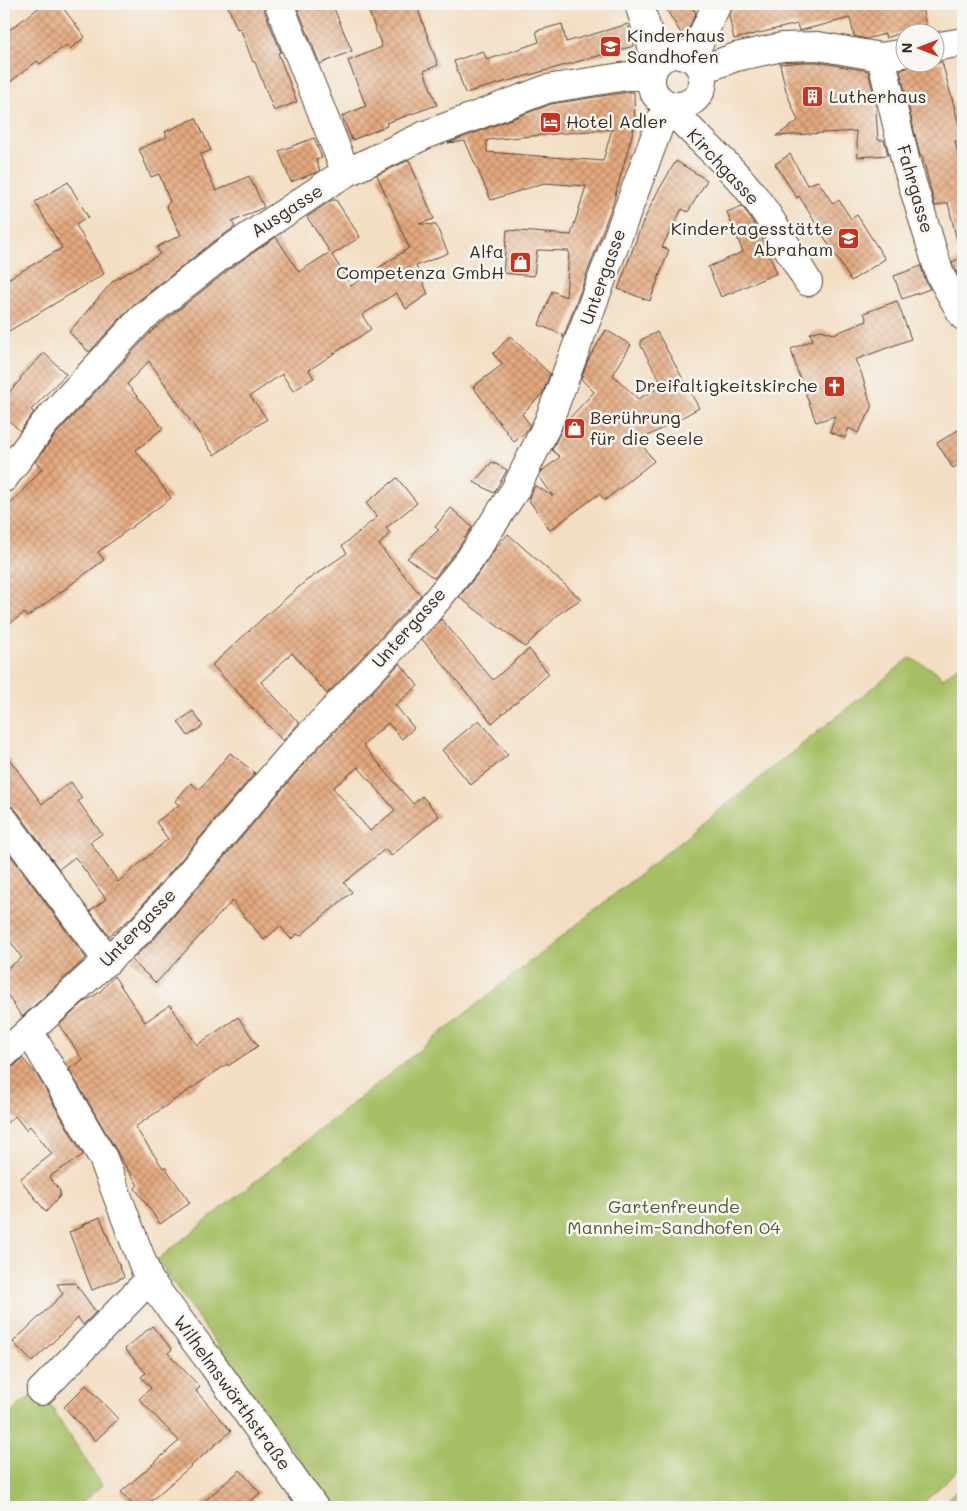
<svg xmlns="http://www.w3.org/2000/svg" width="967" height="1511" viewBox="0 0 967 1511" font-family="Mali,sans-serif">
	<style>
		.green { fill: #a6bf65; stroke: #707442 }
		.building { fill: url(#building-cross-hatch); fill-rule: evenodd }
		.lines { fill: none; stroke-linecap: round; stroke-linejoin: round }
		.minor-casing { stroke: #574537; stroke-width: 30 }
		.minor { stroke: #fff; stroke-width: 28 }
		.labels { text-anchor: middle; stroke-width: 5; stroke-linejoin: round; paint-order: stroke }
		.poi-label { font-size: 18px; fill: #3b2a1e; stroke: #f6f6f2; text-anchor: start }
		.street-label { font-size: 18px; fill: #3b2a1e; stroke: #f6f6f2 }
		.park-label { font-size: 18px; fill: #5b5733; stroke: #f6f6f2 }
	</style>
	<defs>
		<pattern id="building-cross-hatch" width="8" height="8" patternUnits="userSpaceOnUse" patternTransform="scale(1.25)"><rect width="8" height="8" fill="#e4a97f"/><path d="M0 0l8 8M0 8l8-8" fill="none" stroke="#ba8a67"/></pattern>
	</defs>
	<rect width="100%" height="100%" fill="#f6f6f2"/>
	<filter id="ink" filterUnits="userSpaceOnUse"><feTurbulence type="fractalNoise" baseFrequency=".02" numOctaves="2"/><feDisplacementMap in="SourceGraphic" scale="10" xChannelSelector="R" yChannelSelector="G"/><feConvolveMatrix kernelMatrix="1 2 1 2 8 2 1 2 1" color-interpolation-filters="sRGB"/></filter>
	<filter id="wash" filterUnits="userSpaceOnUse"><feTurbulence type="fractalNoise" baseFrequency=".0096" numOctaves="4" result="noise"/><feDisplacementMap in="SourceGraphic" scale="20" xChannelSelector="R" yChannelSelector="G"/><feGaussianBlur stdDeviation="1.12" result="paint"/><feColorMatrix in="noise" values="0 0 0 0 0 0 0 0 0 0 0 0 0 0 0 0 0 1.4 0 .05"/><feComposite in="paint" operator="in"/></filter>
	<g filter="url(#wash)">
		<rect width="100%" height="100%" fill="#f3dec3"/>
		<!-- green -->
		<path class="green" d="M910,658l26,13 6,8 21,-17v803l-44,42h-586l-176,-247z
			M39,1388l63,97 -25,22h-73v-88z
			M963,1484v23h-24z"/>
		<g id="blocks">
			<!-- building -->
			<path class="building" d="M44,4h16l25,33 -15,12 -4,-4 -26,19 -3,-3 -33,26v-53z
				M227,4h37v6l17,42 -3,1 19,49 -23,9 -19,-49h-2l-13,-34 -3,1z
				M296,4h36l20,47 -32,13z
				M393,4h23l22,61 -14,6 13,34 -51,18 1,3 -35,14 -10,-24 24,-10 -18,-45 34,-14 -13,-35z
				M663,4h27l6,9 -9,20 -5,2z
				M752,4h169l5,21 -4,1 1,6h-19l-18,6 -1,-4 -19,5 -12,-3 -4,-18 -51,13 -2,-7 -63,15 -5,-23 3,-7z
				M562,24l4,18 62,-18 6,22 -169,47 -11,-32 29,-10 4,9 52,-18 -3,-11z
				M803,62h14l51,9 7,28 3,41h6l4,15 -30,2 -2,-26 -80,5 22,-15 -12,-30 -6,-27z
				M916,62h2l1,5 23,-5 21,77 -8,2 8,36v63l-6,1 -9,-38 -13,3 -13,-50h-2l-20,-86 7,-2z
				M628,92h6l1,32 -22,79 -50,135v-3l-24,-10 13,-34 14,6 3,-46 -32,-1 -3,26 -31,-3 4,-43 64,5 15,-49 -42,-3 -53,17 -26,-59 -17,2 103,-39zM612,129l-9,32 -116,-9v-12z
				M196,118l15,32 -11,5 16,36 33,-15 15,31 -32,15 3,5 -22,15 -81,64 -43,46 -20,-20 44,-51 47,-27 -3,-7 24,-12 -15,-30 4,-3 -11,-28 -8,3 -12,-28 28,-12 -2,-5z
				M314,138l8,20 -6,2 4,11 -29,11 -12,-31z
				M790,154l17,31 11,-4 15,23 6,-4 12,19 6,-4 28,44 -34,22 -52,-85 -2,2 -22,-34z
				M409,160l25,59 -15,5 17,1 12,28 -32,13 12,28 -22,15 -10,-16 -34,22 9,14 -62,41 5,8 -21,13 -11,-17 -32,22 17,23 -53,36 -65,-94 -22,23 36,44 -27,22 35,48 -73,54 6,8 -77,57 -3,-4 -20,15v-117l39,-43 -8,-6 21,-28 97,-104 79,-63 44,-30 23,35 31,-20 -23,-35 25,-17h4l24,37 -28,18 19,31 58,-38 -32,-73z
				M676,161l31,19 -19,32 -6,-3 -20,38 7,3 -19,51 -32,-12 24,-65 15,-31z
				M68,182l20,35 -12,8 28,49 -100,60v-37l5,-3 -5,-10v-3l58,-33 -27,-46z
				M742,206l17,25 18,42 -56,24 -13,-30 35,-15 -16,-40z
				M963,257v21l-3,1 -8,-17z
				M921,266l4,14 5,9 -28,10 -8,-23z
				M897,301l14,38 -56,21 6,12 11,36 -14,25 -9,-5 -4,10 -15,-6 5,-16 -19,6 -19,-52 -6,-21 22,-9 -3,-7 11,-3 13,4 33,-13 -3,-8z
				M606,330l25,15 -18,30 25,24 25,-13 -22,-40v-6l16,-8 42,76 -60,33 15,20 -49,39 -6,-6 -49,36 -22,-31 7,-13 18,10 -14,-20 3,-5 18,-14 -8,-7 12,-26 30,-32 -13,-13 7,-19z
				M510,336l40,38 -7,19 -21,21 8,11 -5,8 -11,9 -41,-55 30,-23 -10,-10z
				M44,353l22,21 -35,36 3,2 -14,19 -16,-15v-18l17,-19 -1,-1z
				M963,427v35l-10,6 -16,-25z
				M492,462l15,8 -13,23 -20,-11z
				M397,478l20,25 -31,25 4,5 -11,12 42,50 -94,99 -35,-41 -31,29 38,41 -16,18 -71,-76 51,-47 43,-37 41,-28 -5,-7 35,-29 -11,-14z
				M451,508l21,19 -15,23 -23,28 -27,-20 32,-28 -4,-3z
				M508,534l73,65 -21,14 -35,34 -66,-50 23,-28 14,-21z
				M441,619l52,61 36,-31 20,25 -57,49 -70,-84z
				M400,663l18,23 -23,19 19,23 -12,11 -14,-16 -25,22 50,59 9,-8 17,20 -48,40 -6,-7 -41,34 8,9 -52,44 -3,-2 -6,5 -11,-13 -16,14 -32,-39 -76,82 -25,-23 24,-22 155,-181zM358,767l37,43 -25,21 -37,-43z
				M193,711l10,15 -15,10 -10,-14z
				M479,720l29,35 -37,30 -29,-35z
				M4,752l38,52 29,-22 11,16 -4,3 24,33 -12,8 28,40 50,-43 -12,-17 23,-17 -4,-4 16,-18 8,7 31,-37 25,20 -123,144 -23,19 -19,-25 16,-12 -31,-42 -16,12 -42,-58 -6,-5 -7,-1z
				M4,846l82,112 -64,59 -18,-27v-20l18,-12 -18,-26z
				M114,976l31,46 25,-17 27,40 41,-28 20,29 -30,20 -1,-2 -92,63 28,41 2,-1 25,36 -30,21 -25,-36 3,-3 -18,-27 -4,-8 -47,-81 14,-9 -24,-35 24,-22 17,-11z
				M22,1058l15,17 46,80 -34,22 11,14v5l-14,16 -26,-33 32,-25 -22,-28 -4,4 -11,-14 -11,9v-55l10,-4z
				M100,1217l24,60 -32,13 -23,-58 13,-5v-2z
				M75,1283l21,29 -13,13 -5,-7 -46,44 -19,-20 50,-48 -6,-10z
				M152,1326l20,23 -4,4 32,34 -4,4 35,40 -87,76h-9l-14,-15 58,-51 -40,-42 12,-11 -10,-11 5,-4 -21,-24z
				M86,1385l32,34 -23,22 -31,-34z
				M240,1470l20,23 -16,14h-46z"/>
		</g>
	</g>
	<g filter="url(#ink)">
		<use href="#blocks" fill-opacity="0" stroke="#574537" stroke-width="1"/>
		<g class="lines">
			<defs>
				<path id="minor" d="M279,4l67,169
					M639,4l18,58
					M934,47l29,-5
					M651 80a26 26 0 1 1 52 0a26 26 0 1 1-52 0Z
					M881,57l25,106 34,112 23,41
					M692,58l25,-54
					M701,70l35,-13 46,-10 36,-1 63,11 23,-4
					M4,478l40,-54 98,-106 81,-64 109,-73 14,-8 79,-38 122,-46 80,-13h23
					M4,820l104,141
					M29,1031l74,127 46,122 64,85 101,142
					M4,1054l139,-126 155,-181 129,-135 43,-53 45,-69 33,-67 119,-318c22,25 48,47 70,71 29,31 49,70 71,106
					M41,1391l108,-111"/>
			</defs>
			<!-- minor casing -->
			<use href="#minor" class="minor-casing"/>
			<!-- minor -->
			<use href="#minor" class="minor"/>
		</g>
	</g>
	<!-- icons -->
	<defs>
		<symbol id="school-square" viewBox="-11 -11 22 22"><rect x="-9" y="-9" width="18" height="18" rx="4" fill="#c8321e" stroke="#f6f6f2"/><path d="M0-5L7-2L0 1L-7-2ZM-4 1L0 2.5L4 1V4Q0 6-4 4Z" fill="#fff"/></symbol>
		<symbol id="building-square" viewBox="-11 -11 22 22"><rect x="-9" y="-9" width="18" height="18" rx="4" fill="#c8321e" stroke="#f6f6f2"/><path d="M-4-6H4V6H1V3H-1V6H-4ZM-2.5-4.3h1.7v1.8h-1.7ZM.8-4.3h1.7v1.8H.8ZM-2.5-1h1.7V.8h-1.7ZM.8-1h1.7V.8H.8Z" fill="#fff"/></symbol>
		<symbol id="hotel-square" viewBox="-11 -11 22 22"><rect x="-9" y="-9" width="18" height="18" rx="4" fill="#c8321e" stroke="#f6f6f2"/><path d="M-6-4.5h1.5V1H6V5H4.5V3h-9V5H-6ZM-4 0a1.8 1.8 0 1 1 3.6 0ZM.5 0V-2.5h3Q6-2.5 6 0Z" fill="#fff"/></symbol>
		<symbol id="shop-square" viewBox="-11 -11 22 22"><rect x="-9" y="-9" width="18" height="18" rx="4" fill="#c8321e" stroke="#f6f6f2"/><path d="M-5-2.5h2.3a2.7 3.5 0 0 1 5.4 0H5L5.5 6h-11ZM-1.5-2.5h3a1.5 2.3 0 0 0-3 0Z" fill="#fff"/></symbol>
		<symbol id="church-square" viewBox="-11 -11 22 22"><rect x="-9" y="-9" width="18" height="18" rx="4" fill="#c8321e" stroke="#f6f6f2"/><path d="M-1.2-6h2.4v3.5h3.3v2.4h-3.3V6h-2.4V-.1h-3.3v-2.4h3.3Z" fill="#fff"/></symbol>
	</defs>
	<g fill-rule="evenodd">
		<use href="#school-square" x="598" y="34" width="25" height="25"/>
		<use href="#building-square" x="800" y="84" width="25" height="25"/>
		<use href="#hotel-square" x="538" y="110" width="25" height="25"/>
		<use href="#school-square" x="836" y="226" width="25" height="25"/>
		<use href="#shop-square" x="508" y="250" width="25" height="25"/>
		<use href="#church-square" x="822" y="374" width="25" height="25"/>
		<use href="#shop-square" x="562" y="416" width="25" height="25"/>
	</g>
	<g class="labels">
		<!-- poi labels -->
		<g class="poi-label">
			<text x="627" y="42">Kinderhaus<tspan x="627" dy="21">Sandhofen</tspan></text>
			<text x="829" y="103">Lutherhaus</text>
			<text x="566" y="128">Hotel Adler</text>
			<text x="833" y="235" text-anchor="end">Kindertagesstätte<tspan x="833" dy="21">Abraham</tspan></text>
			<text x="504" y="258" text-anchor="end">Alfa<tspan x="504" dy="21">Competenza GmbH</tspan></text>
			<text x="818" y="392" text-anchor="end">Dreifaltigkeitskirche</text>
			<text x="590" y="424">Berührung<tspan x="590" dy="21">für die Seele</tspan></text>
		</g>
		<!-- street labels -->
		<g class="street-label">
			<text transform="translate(723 167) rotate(47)" y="6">Kirchgasse</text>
			<text transform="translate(915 189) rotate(74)" y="6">Fahrgasse</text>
			<text transform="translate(287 211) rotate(-33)" y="6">Ausgasse</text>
			<text transform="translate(603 277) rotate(-70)" y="6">Untergasse</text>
			<text transform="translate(409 628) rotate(-48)" y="6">Untergasse</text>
			<text transform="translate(138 928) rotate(-46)" y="6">Untergasse</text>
			<text transform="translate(232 1393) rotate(54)" y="6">Wilhelmswörthstraße</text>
		</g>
		<!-- park labels -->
		<g class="park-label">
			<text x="674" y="1213">Gartenfreunde<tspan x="674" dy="21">Mannheim-Sandhofen 04</tspan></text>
		</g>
	</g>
	<!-- margin -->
	<rect width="967" height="1511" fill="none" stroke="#f6f6f2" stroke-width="20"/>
	<!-- north arrow -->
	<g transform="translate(920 48) rotate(270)"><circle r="24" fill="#f6f6f2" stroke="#aba49d"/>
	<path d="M0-4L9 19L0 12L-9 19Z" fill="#c8321e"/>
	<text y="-8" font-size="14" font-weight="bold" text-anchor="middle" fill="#3b2a1e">N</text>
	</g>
</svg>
